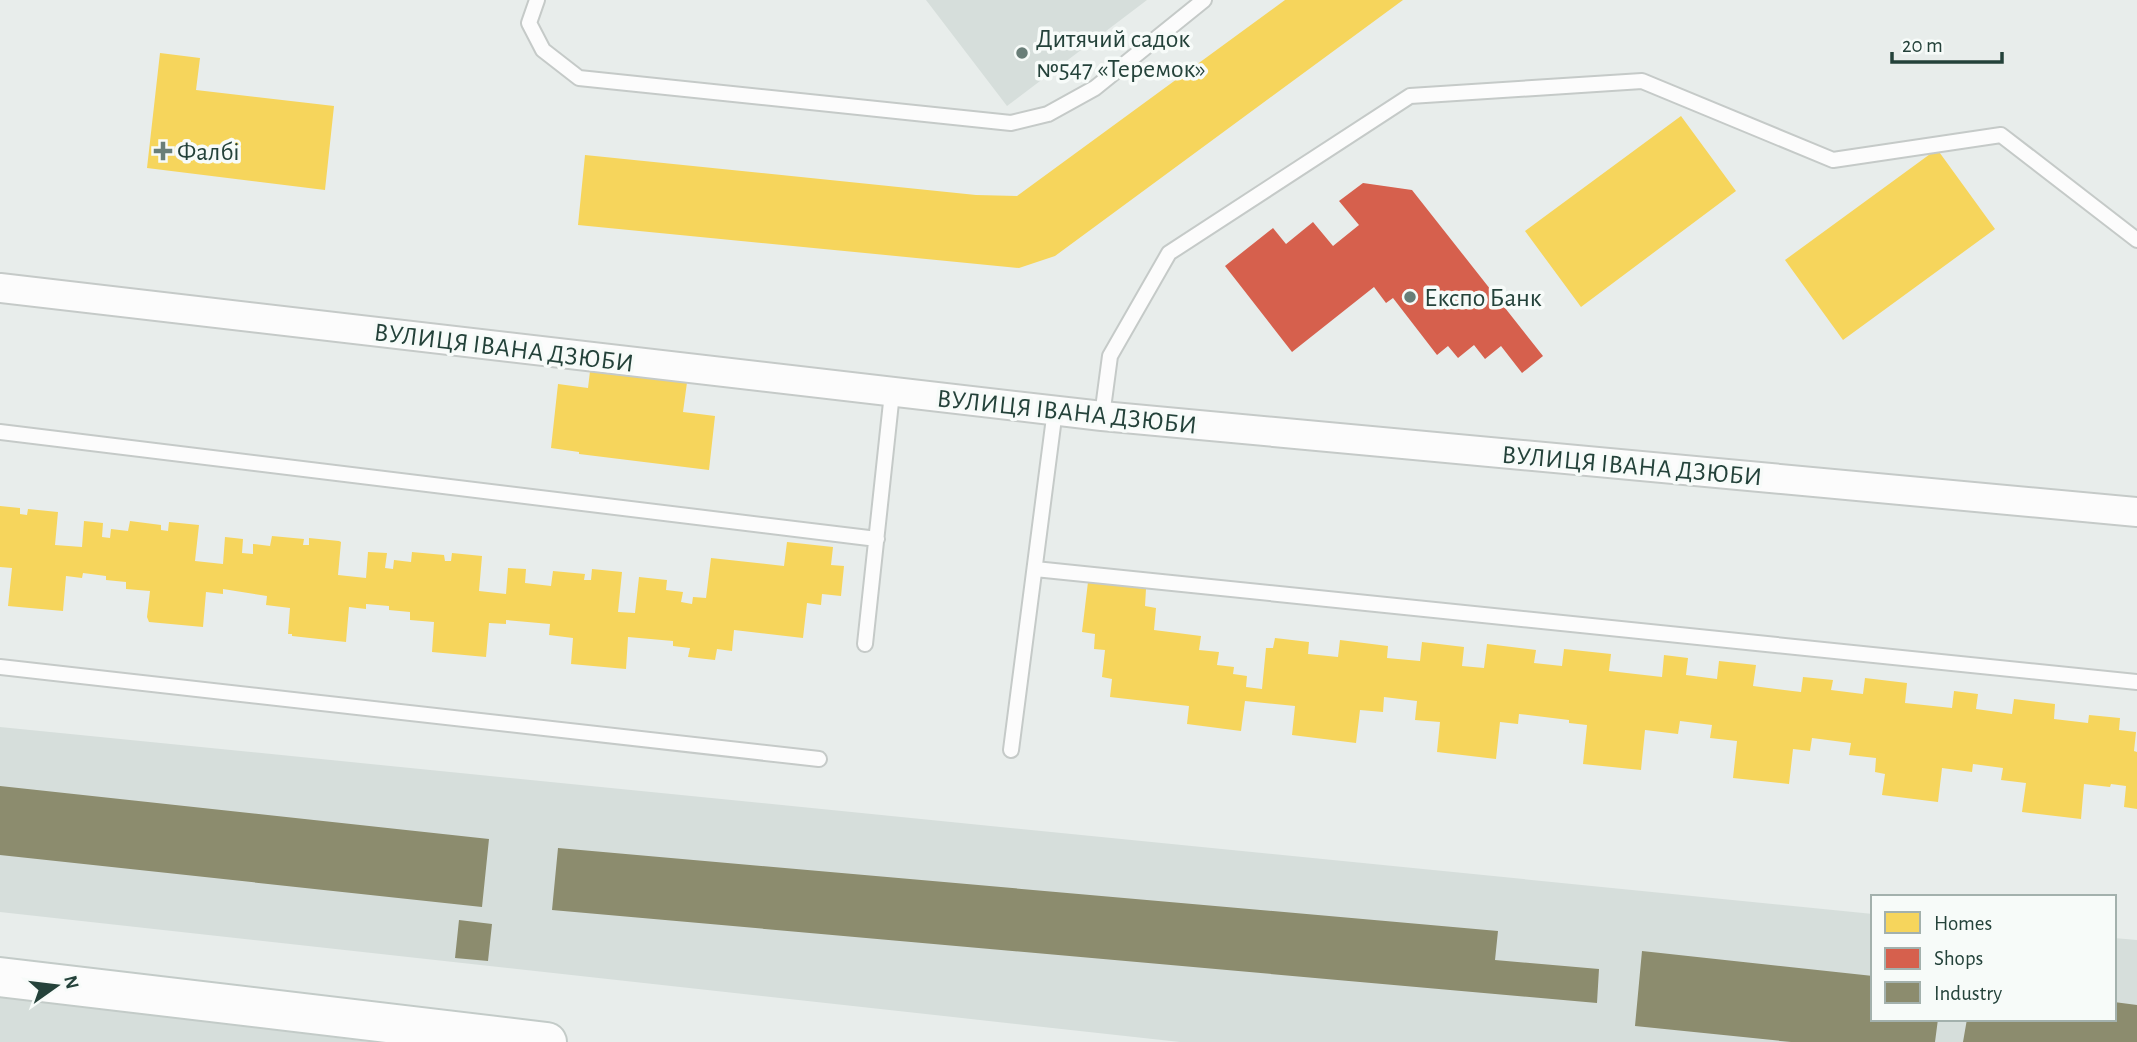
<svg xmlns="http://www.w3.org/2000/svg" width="2137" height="1042" viewBox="0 0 2137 1042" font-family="'Alegreya Sans',sans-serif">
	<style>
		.built { fill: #d6dedb }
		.homes { fill: #f6d55c }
		.shops { fill: #d6604d }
		.industry { fill: #8c8c6e }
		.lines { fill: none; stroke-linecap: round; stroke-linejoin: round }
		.service-casing { stroke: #c5cac8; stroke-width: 18 }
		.minor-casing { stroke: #c5cac8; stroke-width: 32 }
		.secondary-casing { stroke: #c3cbc8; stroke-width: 42 }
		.service { stroke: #fcfcfc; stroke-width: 14 }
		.minor { stroke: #fcfcfc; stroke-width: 28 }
		.secondary { stroke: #fcfcfc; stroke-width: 38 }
		.poi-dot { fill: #697e78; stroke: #f7fbf9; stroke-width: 2.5 }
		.labels { text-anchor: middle; stroke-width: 7; stroke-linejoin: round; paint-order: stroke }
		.poi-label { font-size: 26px; fill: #24423a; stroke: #f7fbf9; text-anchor: start }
		.street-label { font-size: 26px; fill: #24423a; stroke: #f7fbf9 }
	</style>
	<rect width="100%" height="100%" fill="#e8edeb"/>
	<!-- built -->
	<path class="built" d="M926,0h221l-140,106z
		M0,727l1873,187v105h241v-81l23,2v102h-957l-1180,-130z
		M0,996l370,46h-370z"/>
	<!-- homes -->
	<path class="homes" d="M1285,0h118l-348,256 -36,12 -441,-43 7,-70 391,40 41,1z
		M160,53l40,5 -4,32 138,16 -9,84 -178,-22z
		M1681,116l55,75 -155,116 -56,-76z
		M1937,149l58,80 -152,111 -58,-80z
		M591,363l97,12 -5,37 32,4 -6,54 -130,-16v-2l-28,-4 7,-64 30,4z
		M0,506l20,2v6l7,1 1,-6 30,3 -3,33 27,2 2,-26 19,2 -1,14 8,1 1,-9 17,2 2,-10 31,4v5l7,1 1,-9 30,3 -4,36 28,3 2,-27 18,2 -1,14 11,1v-10l17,2 2,-10 32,3 -1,6h6v-7l30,3 2,1 -3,33 28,3 2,-26 19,1 -2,15 8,1 1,-9 17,2 1,-10 32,3 1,6h6l1,-8 30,3 -3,35 27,3 2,-26 18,1 -1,14 26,3 2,-15 32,3 -1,6h7l1,-11 30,3 -4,40 17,1 4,-36 28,3 -1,10 17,2 -2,10 11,2 1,-7 13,1 5,-40 73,8 3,-24 46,5 -2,18 13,1 -3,30 -19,-2 -1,11 -14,-2 -4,35 -69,-8 -2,21 -15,-2 -2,11 -27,-3 2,-9 -17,-2v-5l-45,-4 -2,32 -55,-5 2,-26 -24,-3 1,-11 -44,-4v4l-17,-1 -3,34 -54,-5 2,-30 -24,-2v-8l-21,-2v-4l-23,-2v5l-17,-2 -3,35 -54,-6v-2h-4l2,-26 -24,-3 1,-9 -44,-7v5l-17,-2 -3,35 -54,-5 -2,-5 3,-26 -24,-2v-7l-20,-2v-4l-23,-3 -1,5 -16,-2 -3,35 -55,-5 4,-38 -12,-1z
		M1088,582l58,7 -1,17 11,2 -2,22 47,6 -2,14 20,2 -2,13 17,2 -1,7 14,2 -1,11 16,2 4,-41h7l2,-10 34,4 -1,12 30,3 2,-17 48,6 -1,12 33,3 2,-19 42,5 -2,19 22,2 3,-24 49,6 -2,13 28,3 2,-17 47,5 -2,17 53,6 2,-22 24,3 -2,17 31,4 2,-18 37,4 -3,21 48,6 2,-15 30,3 -2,10 32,4 2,-16 42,5 -2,20 47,5 2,-17 24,3 -2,15 36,5 2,-15 41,5 -1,15 34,4 1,-8 31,3 -1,12 17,2 -2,19 3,1v57l-13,-2 2,-21 -15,-2 -1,3 -26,-3 -3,35 -59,-7 4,-29 -25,-3 2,-12 -30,-4 -1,8 -30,-4 -4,34 -56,-7 3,-21 -10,-2 1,-14 -27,-3 2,-12 -39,-5 -2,13 -17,-2 -4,35 -56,-6 4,-37 -27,-3 2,-13 -32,-4 -2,13 -33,-4 -4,40 -58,-6 4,-39 -18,-2v-3l-50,-6 -1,10 -18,-2 -4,37 -59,-7 3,-30 -25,-2 2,-19 -33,-4 -1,15 -23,-2 -4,33 -64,-8 3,-29 -50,-5 -4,30 -54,-7 2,-18 -79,-9 2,-18 -10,-2 3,-27 -11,-1 1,-15 -13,-2z"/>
	<!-- shops -->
	<path class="shops" d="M1363,183l49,7 131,166 -21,17 -21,-27 -16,13 -11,-14 -16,13 -10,-12 -11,9 -44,-57 -7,5 -12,-16 -82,65 -67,-86 48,-38 13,16 27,-22 20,24 26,-21 -20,-24z"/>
	<!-- industry -->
	<path class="industry" d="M0,786l489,53 -7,68 -482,-52z
		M558,848l940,83 -3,29 104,9 -2,34 -1045,-93z
		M459,920l33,4 -4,37 -33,-3z
		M1642,951l231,25v43h65l-3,23h-144l-156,-16z
		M2114,1002l23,3v37h-174l4,-23h147z"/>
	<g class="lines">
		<defs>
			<path id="service" d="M537,0l-8,23 14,27 36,28 432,45 37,-9 47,-26 109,-88
				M1102,416l8,-60 59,-103 241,-157 232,-15 191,79 168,-25 136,105
				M0,432l877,107
				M1035,569l1102,113
				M865,644l27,-251
				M0,667l819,92
				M1011,750l44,-340"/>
			<path id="minor" d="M0,288l1102,128 1035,96"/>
			<path id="secondary" d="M0,977l547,65"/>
		</defs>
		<!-- service casing -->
		<use href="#service" class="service-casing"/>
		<!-- minor casing -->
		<use href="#minor" class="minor-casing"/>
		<!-- secondary casing -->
		<use href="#secondary" class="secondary-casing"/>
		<!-- service -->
		<use href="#service" class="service"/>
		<!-- minor -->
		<use href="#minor" class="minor"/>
		<!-- secondary -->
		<use href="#secondary" class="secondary"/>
	</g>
	<!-- markers -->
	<g class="poi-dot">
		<circle cx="1022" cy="53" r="7"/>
		<path d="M159.5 140.5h7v7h7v7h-7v7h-7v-7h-7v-7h7z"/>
		<circle cx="1410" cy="297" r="7"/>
	</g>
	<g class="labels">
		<!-- poi labels -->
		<g class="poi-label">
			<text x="1036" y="47">Дитячий садок<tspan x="1036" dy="30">№547 «Теремок»</tspan></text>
			<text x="177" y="160">Фалбі</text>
			<text x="1424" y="306">Експо Банк</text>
		</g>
		<!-- street labels -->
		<g class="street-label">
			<text transform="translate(504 347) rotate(7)" y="9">ВУЛИЦЯ ІВАНА ДЗЮБИ</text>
			<text transform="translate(1067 411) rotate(6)" y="9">ВУЛИЦЯ ІВАНА ДЗЮБИ</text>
			<text transform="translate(1632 465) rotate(5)" y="9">ВУЛИЦЯ ІВАНА ДЗЮБИ</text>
		</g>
	</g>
	<!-- legend -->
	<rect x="1871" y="895" width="245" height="126" fill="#f7fbf9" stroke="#a3b1ad" stroke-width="2"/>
	<rect x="1885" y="912" width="35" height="21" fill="#f6d55c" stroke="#a3b1ad" stroke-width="2"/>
	<text x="1934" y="930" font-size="21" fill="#24423a">Homes</text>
	<rect x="1885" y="948" width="35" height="21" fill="#d6604d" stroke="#a3b1ad" stroke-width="2"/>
	<text x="1934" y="965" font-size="21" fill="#24423a">Shops</text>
	<rect x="1885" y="982" width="35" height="21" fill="#8c8c6e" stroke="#a3b1ad" stroke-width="2"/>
	<text x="1934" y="1000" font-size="21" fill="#24423a">Industry</text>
	<!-- north arrow -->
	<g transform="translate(56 986) rotate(76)" stroke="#f7fbf9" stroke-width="5" paint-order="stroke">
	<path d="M0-5L12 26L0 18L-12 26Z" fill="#24423a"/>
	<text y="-10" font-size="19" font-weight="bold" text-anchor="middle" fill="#24423a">N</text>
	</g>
	<!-- scale -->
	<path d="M1892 52v10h110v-10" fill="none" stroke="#24423a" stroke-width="3.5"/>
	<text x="1902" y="52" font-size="21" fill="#24423a" stroke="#f7fbf9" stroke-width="5" paint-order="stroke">20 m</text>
</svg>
